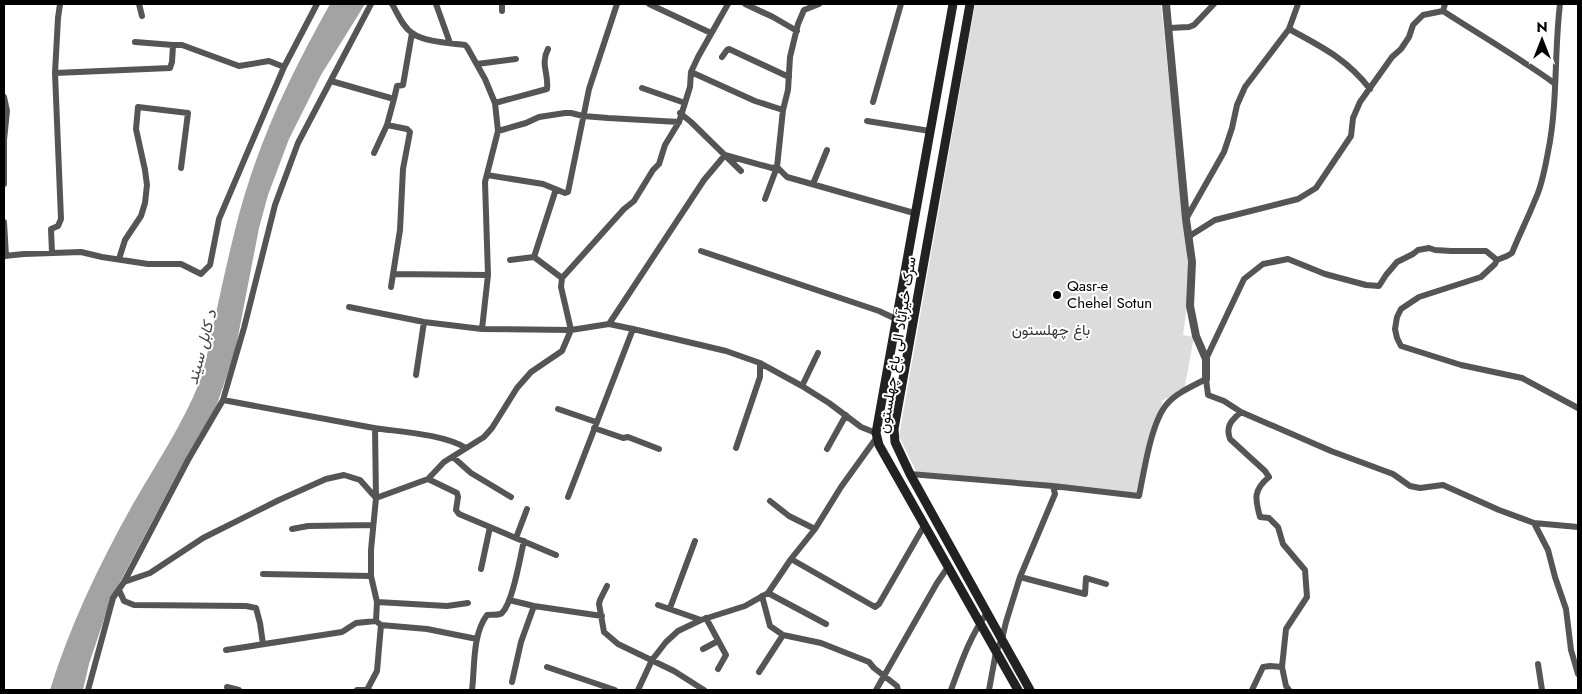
<svg xmlns="http://www.w3.org/2000/svg" width="1582" height="694" viewBox="0 0 1582 694" font-family="Jost,Vazirmatn,sans-serif">
	<style>
		.green { fill: #dcdcdc }
		.water { fill: #a3a3a3 }
		.lines { fill: none; stroke-linecap: round; stroke-linejoin: round }
		.minor { stroke: #555; stroke-width: 6 }
		.tertiary { stroke: #555; stroke-width: 8 }
		.secondary { stroke: #222; stroke-width: 9 }
		.poi-dot { fill: #000; stroke: #fff; stroke-width: 2 }
		.labels { text-anchor: middle; stroke-width: 4; stroke-linejoin: round; paint-order: stroke }
		.poi-label { font-size: 15px; fill: #000; stroke: #fff; text-anchor: start }
		.park-label { font-size: 15px; fill: #333; stroke: #fff }
		.street-label { font-size: 15px; fill: #000; stroke: #fff }
		.water-label { font-size: 16px; font-style: italic; fill: #444; stroke: #fff }
	</style>
	<rect width="100%" height="100%" fill="#fff"/>
	<!-- green -->
	<path class="green" d="M975,4h186l29,281 -7,50 11,2 -10,54 -21,9 -25,94 -220,-19 -19,-39z"/>
	<!-- water -->
	<path class="water" d="M330,4h35l-44,71 -32,64 -21,56 -9,33 -24,124 -19,55 -34,58 -72,136 -21,63 -6,26h-33c20,-65 50,-127 83,-186 23,-40 50,-80 67,-123 5,-13 7,-27 10,-40 8,-37 16,-75 25,-111 20,-82 54,-153 95,-226z"/>
	<g class="lines">
		<!-- minor -->
		<path class="minor" d="M139,4l3,12
			M392,4c6,10 10,22 20,29 12,9 38,10 53,12l2,2 18,32 10,24 3,28 -13,51 3,93 -6,54
			M436,4l14,39
			M502,4v7
			M649,4l62,29
			M745,4l28,13 24,14
			M1560,4c-6,49 -2,99 -12,148 -3,16 -6,34 -13,48 -7,18 -16,35 -23,53l-5,3 -10,4 -2,4 -14,13 -62,20 -18,12 -4,8 -2,12 2,9 4,8 60,19 61,13 56,30
			M1443,11c37,24 75,46 111,72
			M1169,28l20,-1 5,-2 20,-21
			M1289,29c33,18 58,30 81,60
			M135,42l38,3
			M722,57l5,-7 2,-1 60,28
			M477,64l39,-5
			M691,72l64,29 28,9
			M55,73l115,-5 2,-6 1,-17h9l57,21 30,-5 15,6
			M331,81l63,18 -7,26 -13,28
			M642,88l43,15
			M4,97l3,14 -3,29v44
			M394,99l3,-13 6,-1 9,-52
			M873,102l28,-98
			M495,103l52,-14c2,-15 -7,-25 1,-40
			M680,113l11,9 50,49
			M867,121l63,10
			M387,125l20,4 3,3 -7,37 -3,61 -9,57
			M498,131l28,-8 13,-6 26,-4h6l12,3 25,2 71,4
			M777,167l10,10 127,36
			M487,175l56,9 22,9 3,-1 21,-103 28,-85
			M813,184l14,-34
			M765,199l12,-32 6,-57 5,-20 2,-33 8,-33 6,-14 15,-6
			M1186,219l38,-67 8,-24 5,-23 8,-18 44,-58 9,-25
			M4,222l2,34
			M1188,237l27,-17 83,-21 18,-11 35,-52 2,-18 7,-16 32,-45 9,-8 8,-12 4,-12 10,-10 20,-4 2,-7
			M701,251l178,60 17,8
			M52,253l-1,-24 7,-3 3,-7 -6,-146 3,-55 2,-14
			M4,256l20,-2 57,-2 21,5 46,7h33l20,10 9,-9 9,-46 65,-152 33,-63
			M534,257l22,-68
			M119,259l6,-19 16,-24 4,-13 2,-18 -2,-15 -9,-41 2,-22 50,6 -7,55
			M510,260l24,-3 28,21
			M394,274l94,1
			M349,307l75,15 58,7 89,1 38,-6 24,5 93,22 34,12 42,23 27,17 32,24 15,6
			M609,324l95,-144 21,-25 47,13 5,-1
			M1206,359l38,-80 19,-15 25,-5 37,15 41,11 13,1 7,-11 11,-13 16,-8 5,-4 11,-2 6,2 16,1h35l11,9
			M416,375l8,-53
			M802,386l16,-33
			M223,400c50,9 100,19 151,28 27,4 69,6 92,20
			M558,409l38,13
			M1241,412c-9,8 -16,14 -11,27l35,32 4,6c-16,13 -14,22 -9,40l9,1 9,9 5,17 22,26 2,27 -21,32 -4,38 4,19 3,4
			M594,428l29,10 5,-1 31,12
			M736,448l24,-71v-14
			M827,449l19,-34
			M453,457l18,16 40,24
			M910,474l143,12 86,10c5,-24 12,-74 28,-92 9,-11 26,-18 39,-25l2,16 16,6 17,11 90,39 62,23 17,12 10,2 23,-3 56,25 35,13 14,27 7,27 11,32 5,41 7,24
			M428,479l29,14 1,4 -2,13 3,4 97,41
			M568,497l65,-168
			M376,498l52,-19 16,-17 40,-25 8,-9 25,-40 14,-16 31,-21 9,-21 -10,-43 1,-9 62,-69 10,-8 19,-31 6,-6 6,-19 14,-23 11,-35 1,-15 7,-15 30,-53
			M770,501l19,15 26,13
			M1534,523l44,4
			M292,529l16,-3 65,-1
			M516,538l11,-29
			M791,559l84,48 4,-3 45,-78
			M481,569l9,-42
			M263,574l108,2
			M1020,577l65,17 1,-16 20,6
			M124,582l26,-9 53,-35 76,-38 47,-21 18,-4 16,5 16,18
			M607,586l-7,14 -1,4 5,28 14,12 56,27 30,19
			M119,590l5,11 10,4 112,1 10,2 4,15 3,21
			M768,593l58,31
			M762,596l8,30 13,9 38,8 48,19 5,6 23,18 1,4
			M509,600l25,6 68,10
			M377,602l70,4 21,-3
			M658,605l43,15
			M670,608l25,-67
			M706,618l20,37 -8,14
			M381,625l46,4 50,10
			M703,649l15,-8
			M226,650l116,-18 14,-9 20,-2
			M1538,664l4,26
			M547,667l68,23
			M759,672l24,-37
			M512,682l9,-40 13,-36
			M227,687l12,3
			M88,690l25,-92 11,-16 64,-122 35,-60 21,-72 31,-123 23,-62 73,-139
			M357,690h12
			M367,690l10,-19 4,-46 -5,-4 1,-19 -6,-26v-26l5,-52 -1,-70
			M472,690c3,-23 0,-55 15,-75 5,-1 11,1 15,-2 11,-11 18,-56 22,-72
			M638,690l14,-30 14,-18 12,-11 23,-11 44,-14 23,-13 23,-34 24,-30 26,-42 36,-50
			M876,690l61,-107 11,-16
			M951,690c10,-27 19,-54 36,-77
			M989,690l7,-38 6,-13 4,-17 14,-45 35,-83 -2,-8
			M1252,690l11,-23 7,-1 12,1"/>
		<!-- tertiary -->
		<path class="tertiary" d="M1166,4l20,215 6,43 -2,44 6,30 10,23v20"/>
		<!-- secondary -->
		<path class="secondary" d="M953,4l-77,429 3,12 139,245
			M970,4l-76,425 1,13 15,32 120,216"/>
	</g>
	<!-- markers -->
	<circle class="poi-dot" cx="1057" cy="295" r="5"/>
	<g class="labels">
		<!-- poi labels -->
		<g class="poi-label">
			<text x="1067" y="291">Qasr-e<tspan x="1067" dy="17">Chehel Sotun</tspan></text>
		</g>
		<!-- park labels -->
		<g class="park-label">
			<text x="1051" y="335">باغ چهلستون</text>
		</g>
		<!-- street labels -->
		<g class="street-label">
			<text transform="translate(897 345) rotate(-81)" y="5">سرک خیرآباد الی باغ چهلستون</text>
		</g>
		<!-- water labels -->
		<g class="water-label">
			<text transform="translate(201 347) rotate(-75)" y="6">د کابل سيند</text>
		</g>
	</g>
	<!-- border -->
	<rect width="1582" height="694" fill="none" stroke="#000000" stroke-width="10"/>
	<!-- north arrow -->
	<g transform="translate(1542 40)" stroke="#ffffff" stroke-width="4" paint-order="stroke">
	<path d="M0-4L9 19L0 12L-9 19Z" fill="#000000"/>
	<text y="-8" font-size="14" font-weight="bold" text-anchor="middle" fill="#000000">N</text>
	</g>
</svg>
